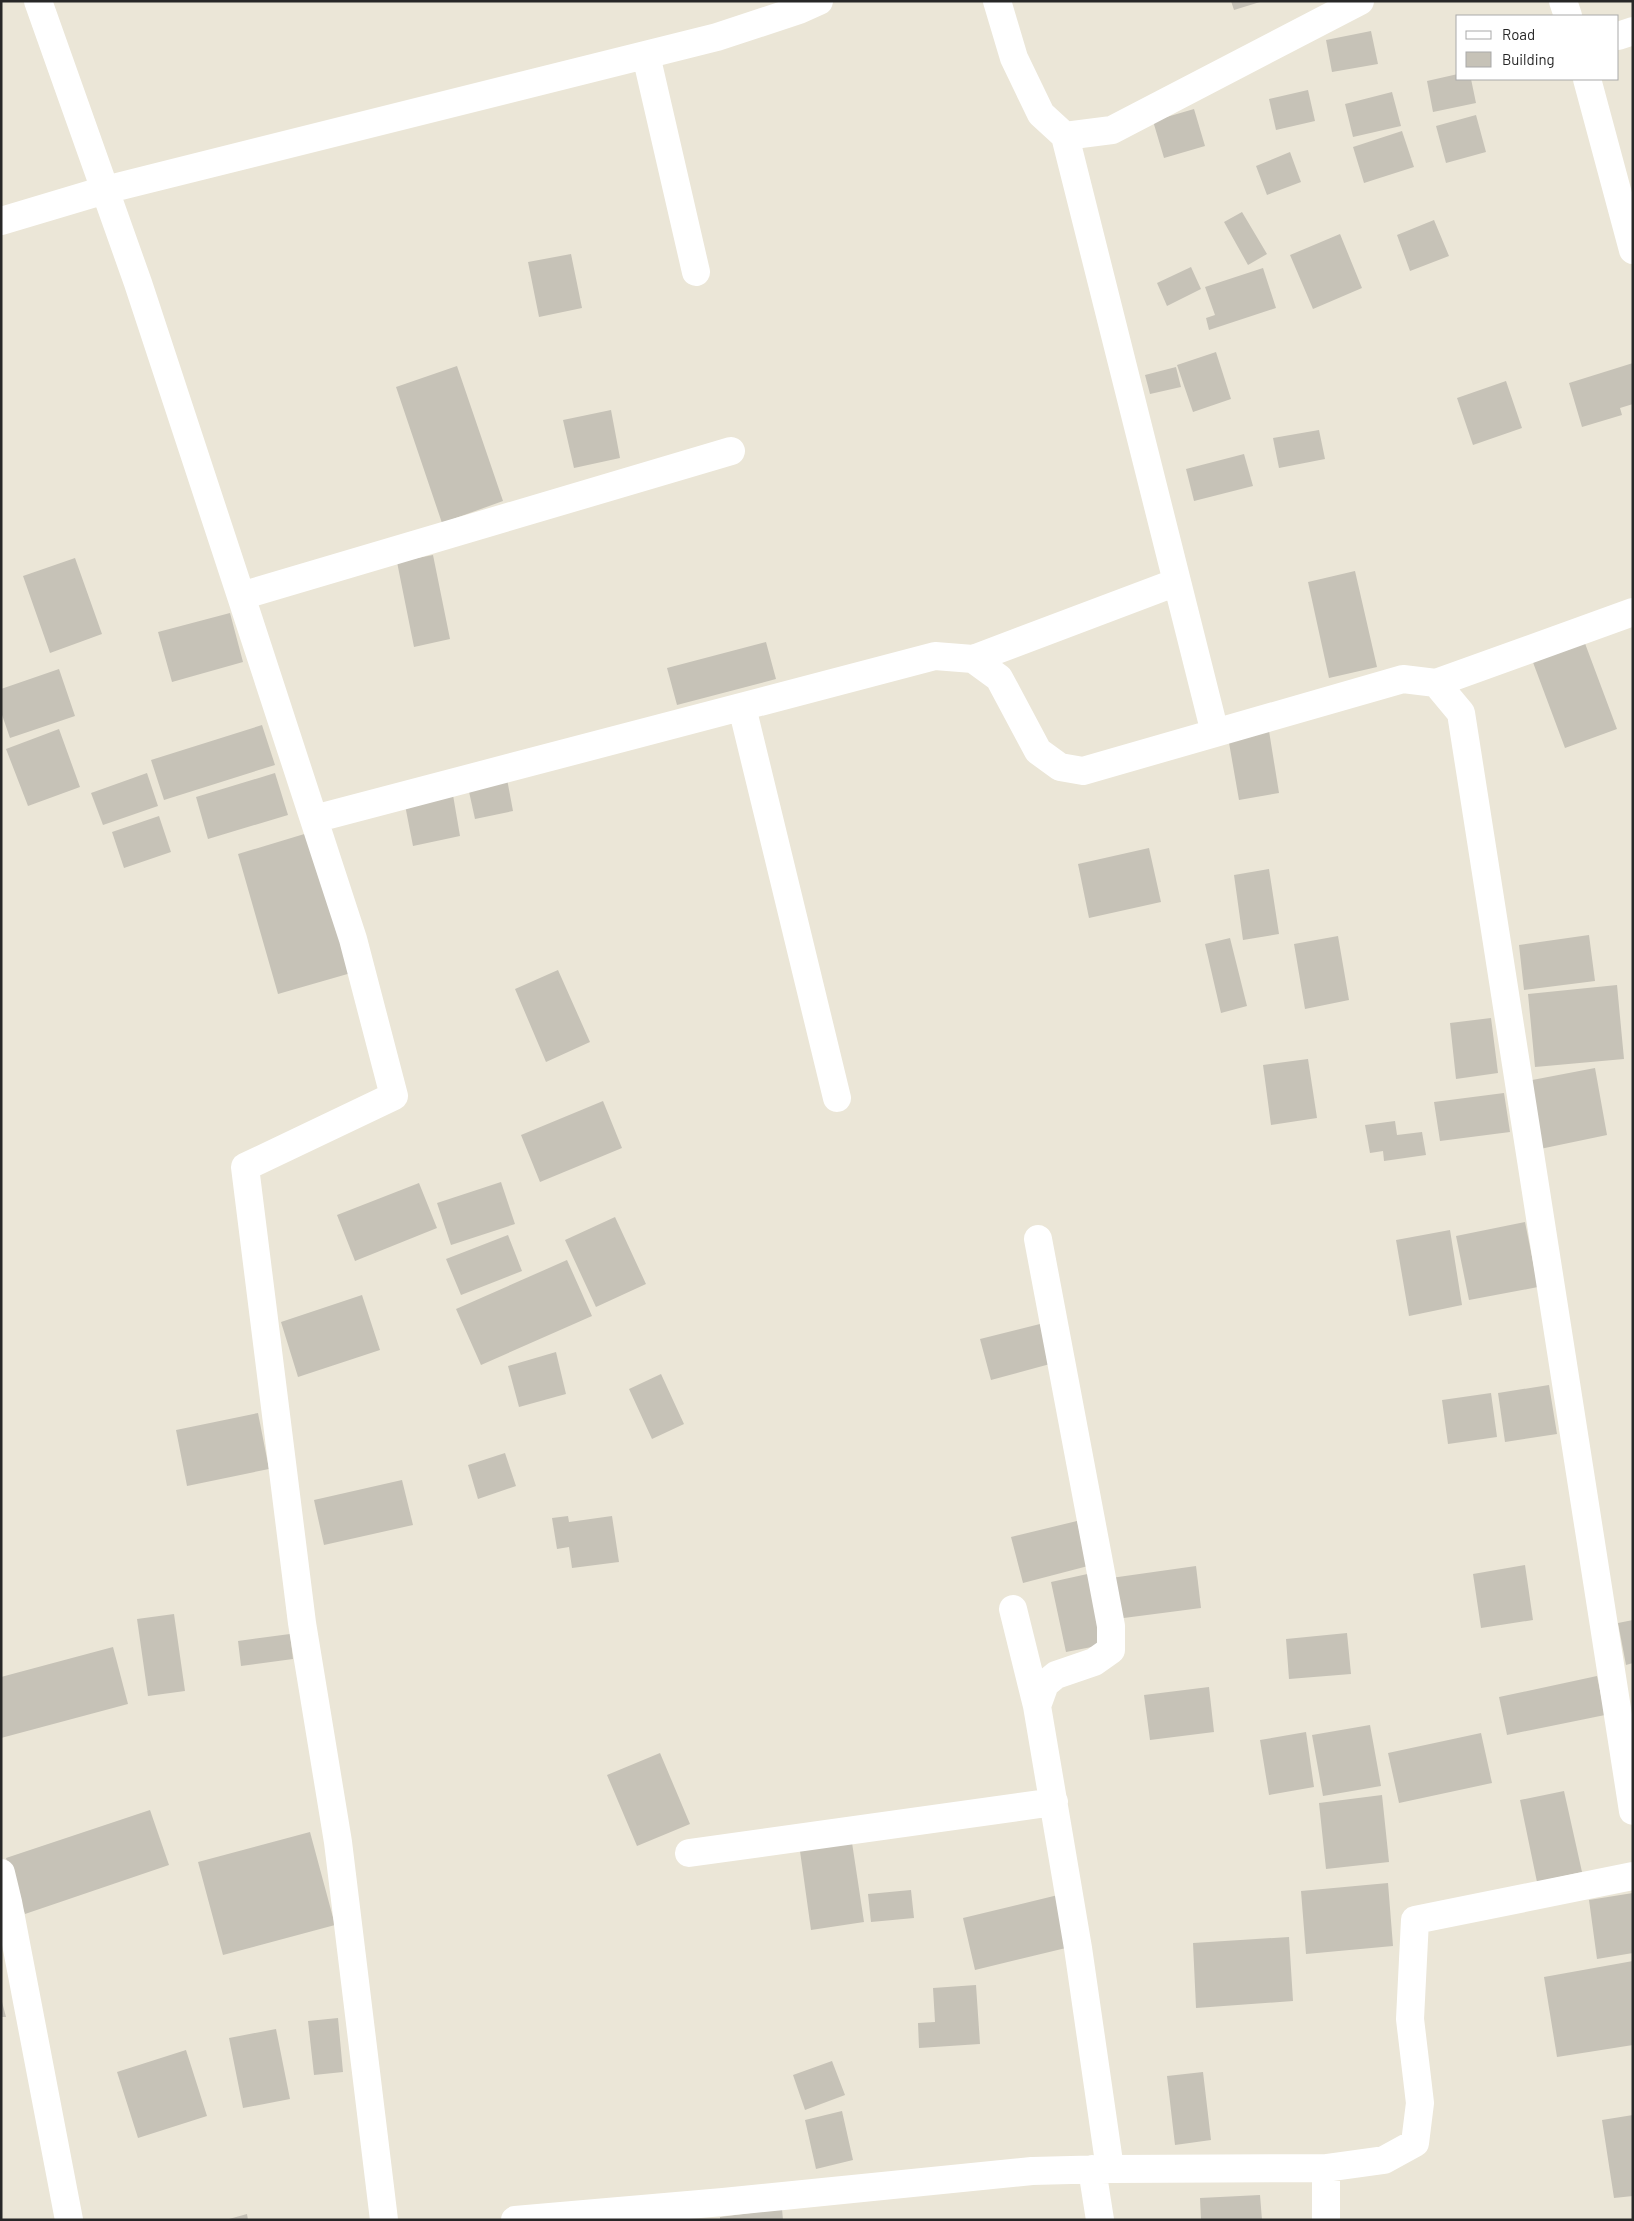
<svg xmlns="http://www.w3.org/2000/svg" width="1634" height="2221" viewBox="0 0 1634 2221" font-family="Barlow,sans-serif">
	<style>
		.building { fill: #c6c2b7 }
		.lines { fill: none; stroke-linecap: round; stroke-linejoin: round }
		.street { stroke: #fff; stroke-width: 28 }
	</style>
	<rect width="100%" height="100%" fill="#ebe6d7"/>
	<!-- building -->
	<path class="building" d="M1231,1h28l1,1 -26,8z
		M1371,31l7,33 -46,8 -6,-32z
		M1458,74v5h13l5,24 -43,9 -6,-31z
		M1308,90l7,31 -39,9 -7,-31z
		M1392,92l9,34 -48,11 -8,-33z
		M1194,109l11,37 -41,12 -11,-37z
		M1476,115l10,37 -40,11 -10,-37z
		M1402,131l12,36 -50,16 -11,-36z
		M1290,152l11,30 -34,13 -11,-29z
		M1242,212l25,42 -19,11 -24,-43z
		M1434,220l15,36 -39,15 -13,-36z
		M1340,234l22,54 -49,21 -23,-54z
		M571,254l11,54 -43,9 -11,-55z
		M1191,267l10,22 -34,17 -10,-23z
		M1263,268l13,40 -67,22 -3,-12 9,-3 -10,-28z
		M1216,352l15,47 -38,13 -16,-47z
		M1633,363v41l-13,4 2,7 -40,12 -13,-44z
		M457,366l46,135 -61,22 -46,-136z
		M1176,367l5,20 -31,7 -5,-19z
		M1506,381l16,47 -49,17 -16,-47z
		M611,410l9,48 -46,10 -11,-48z
		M1319,430l6,29 -46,9 -6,-30z
		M1244,454l9,32 -59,15 -8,-32z
		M433,555l17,84 -36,8 -17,-85z
		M75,558l27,76 -52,19 -27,-77z
		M1355,571l22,96 -48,11 -21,-96z
		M230,613l13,49 -71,20 -14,-50z
		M1583,638l34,91 -52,19 -34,-91z
		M766,642l10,37 -99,26 -10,-37z
		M59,669l16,47 -65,22 -9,-26v-23z
		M262,725l13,40 -111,35 -13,-40z
		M59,729l21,58 -52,19 -22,-57z
		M1269,731l10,62 -40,7 -11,-63z
		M147,773l11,33 -55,19 -12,-32z
		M275,773l13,42 -80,24 -12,-42z
		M507,779l6,32 -38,8 -7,-32z
		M453,795l7,41 -47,10 -8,-41z
		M159,816l12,36 -47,16 -12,-36z
		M311,832l40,141 -73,21 -40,-140z
		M1149,848l12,54 -72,16 -11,-54z
		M1269,869l10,65 -36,6 -9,-65z
		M1589,935l6,46 -71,9 -5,-45z
		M1338,936l11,64 -44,9 -11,-65z
		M1230,938l17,68 -26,7 -16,-69z
		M558,970l32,72 -44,20 -31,-73z
		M1617,985l7,74 -89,8 -7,-73z
		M1491,1018l7,55 -42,6 -6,-56z
		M1308,1059l9,59 -46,7 -8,-60z
		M1595,1068l12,67 -67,14 -13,-68z
		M1504,1093l6,39 -70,9 -6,-39z
		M603,1101l19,47 -82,34 -19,-47z
		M1395,1121l2,14 25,-3 4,23 -42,6 -1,-10 -13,2 -5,-28z
		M501,1182l14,42 -64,21 -14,-42z
		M419,1183l18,45 -82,33 -18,-46z
		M615,1217l31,67 -50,23 -31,-67z
		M1525,1222l13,65 -69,13 -13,-64z
		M1450,1230l12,75 -53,11 -13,-76z
		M508,1235l14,36 -61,24 -15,-36z
		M567,1260l25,56 -111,49 -25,-56z
		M362,1295l18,55 -82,27 -17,-55z
		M1040,1324l10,40 -59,16 -11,-41z
		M556,1352l10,42 -47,13 -11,-41z
		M661,1374l23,50 -32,15 -23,-50z
		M1549,1385l8,49 -52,8 -7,-49z
		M1491,1393l6,44 -49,7 -6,-44z
		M258,1413l11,56 -82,17 -11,-56z
		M505,1453l11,33 -38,13 -10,-34z
		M402,1480l11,45 -89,20 -10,-45z
		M568,1516l1,6 43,-6 7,46 -47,6 -3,-21 -12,2 -5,-31z
		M1077,1521l11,45 -65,17 -12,-46z
		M1525,1565l8,55 -52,8 -8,-54z
		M1196,1566l5,42 -85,11 -5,-41z
		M1092,1573l15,71 -41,8 -15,-70z
		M174,1614l11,77 -37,5 -11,-77z
		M1633,1620v43l-7,2 -8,-42z
		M1347,1633l4,41 -62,5 -3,-40z
		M290,1634l3,25 -52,7 -3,-25z
		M113,1647l15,57 -127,34v-61z
		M1597,1676l8,39 -98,20 -8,-38z
		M1209,1687l5,45 -64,8 -6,-45z
		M1370,1725l11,61 -58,10 -11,-61z
		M1306,1732l8,55 -45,8 -9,-55z
		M1481,1733l11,50 -93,20 -11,-50z
		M660,1753l30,71 -53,22 -30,-71z
		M1564,1791l18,81 -45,10 -17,-82z
		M1382,1795l7,67 -63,7 -7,-66z
		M150,1810l19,55 -144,49 -19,-56z
		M310,1832l25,93 -112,30 -25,-93z
		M851,1836l13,86 -53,8 -12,-86z
		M1388,1883l5,63 -87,8 -5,-63z
		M911,1890l3,28 -43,4 -3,-28z
		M1633,1893v60l-36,6 -8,-59z
		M1058,1895l12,52 -95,23 -12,-52z
		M1289,1937l4,64 -97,7 -3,-65z
		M1633,1961v84l-76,12 -13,-80z
		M976,1985l4,59 -61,4 -1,-25 17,-1 -2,-34z
		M1,1998l5,19h-5z
		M338,2018l5,54 -29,3 -6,-54z
		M276,2029l14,70 -47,9 -14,-70z
		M186,2050l21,66 -69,22 -21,-66z
		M832,2061l13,34 -40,15 -12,-35z
		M1203,2072l8,68 -36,5 -8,-69z
		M842,2111l11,49 -37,9 -11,-49z
		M1633,2115v81l-19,2 -12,-78z
		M1260,2195l2,25h-61l-1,-22z
		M782,2209l1,11h-63v-3z
		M247,2214l1,6h-19v-1z"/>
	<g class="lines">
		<!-- street -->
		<path class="street" d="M38,1l100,282 103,313 112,343 41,157 -149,71 57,456 36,219 46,378
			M997,1l17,57 27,56 24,22 47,-6 248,-129
			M1563,1l5,15
			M1618,36l15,-5
			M646,55l50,217
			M1587,79l46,171
			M1065,136l150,597
			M1,221l104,-31 612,-153 82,-27 20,-9
			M241,596l490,-145
			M973,659l204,-77
			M1436,683l197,-71
			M742,707l95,391
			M314,819l621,-163 38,3 26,19 39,73 22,16 23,4 320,-92 33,4 25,30 172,1098
			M1038,1239l73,387v24l-17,12 -38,13 -11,9 -8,22 41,242 32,221
			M1013,1609l24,97
			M689,1853l365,-51
			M1,1873l7,29
			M1,1904l7,-2 61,318
			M1326,2168v52
			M1092,2169l8,51
			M515,2220l208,-18 309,-31 78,-2 216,-1 58,-8 31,-17 5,-40 -10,-84 5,-99 218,-44"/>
	</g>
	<!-- border -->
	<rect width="1634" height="2221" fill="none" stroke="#272727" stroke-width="5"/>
	<!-- legend -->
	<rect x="1456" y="15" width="162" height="65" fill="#ffffff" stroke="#a9a9a9"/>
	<rect x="1466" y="31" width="25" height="8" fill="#ffffff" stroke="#a9a9a9"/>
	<text x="1502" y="40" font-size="15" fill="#272727">Road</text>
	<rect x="1466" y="52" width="25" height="15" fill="#c6c2b7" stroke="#a9a9a9"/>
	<text x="1502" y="65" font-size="15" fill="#272727">Building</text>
</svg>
